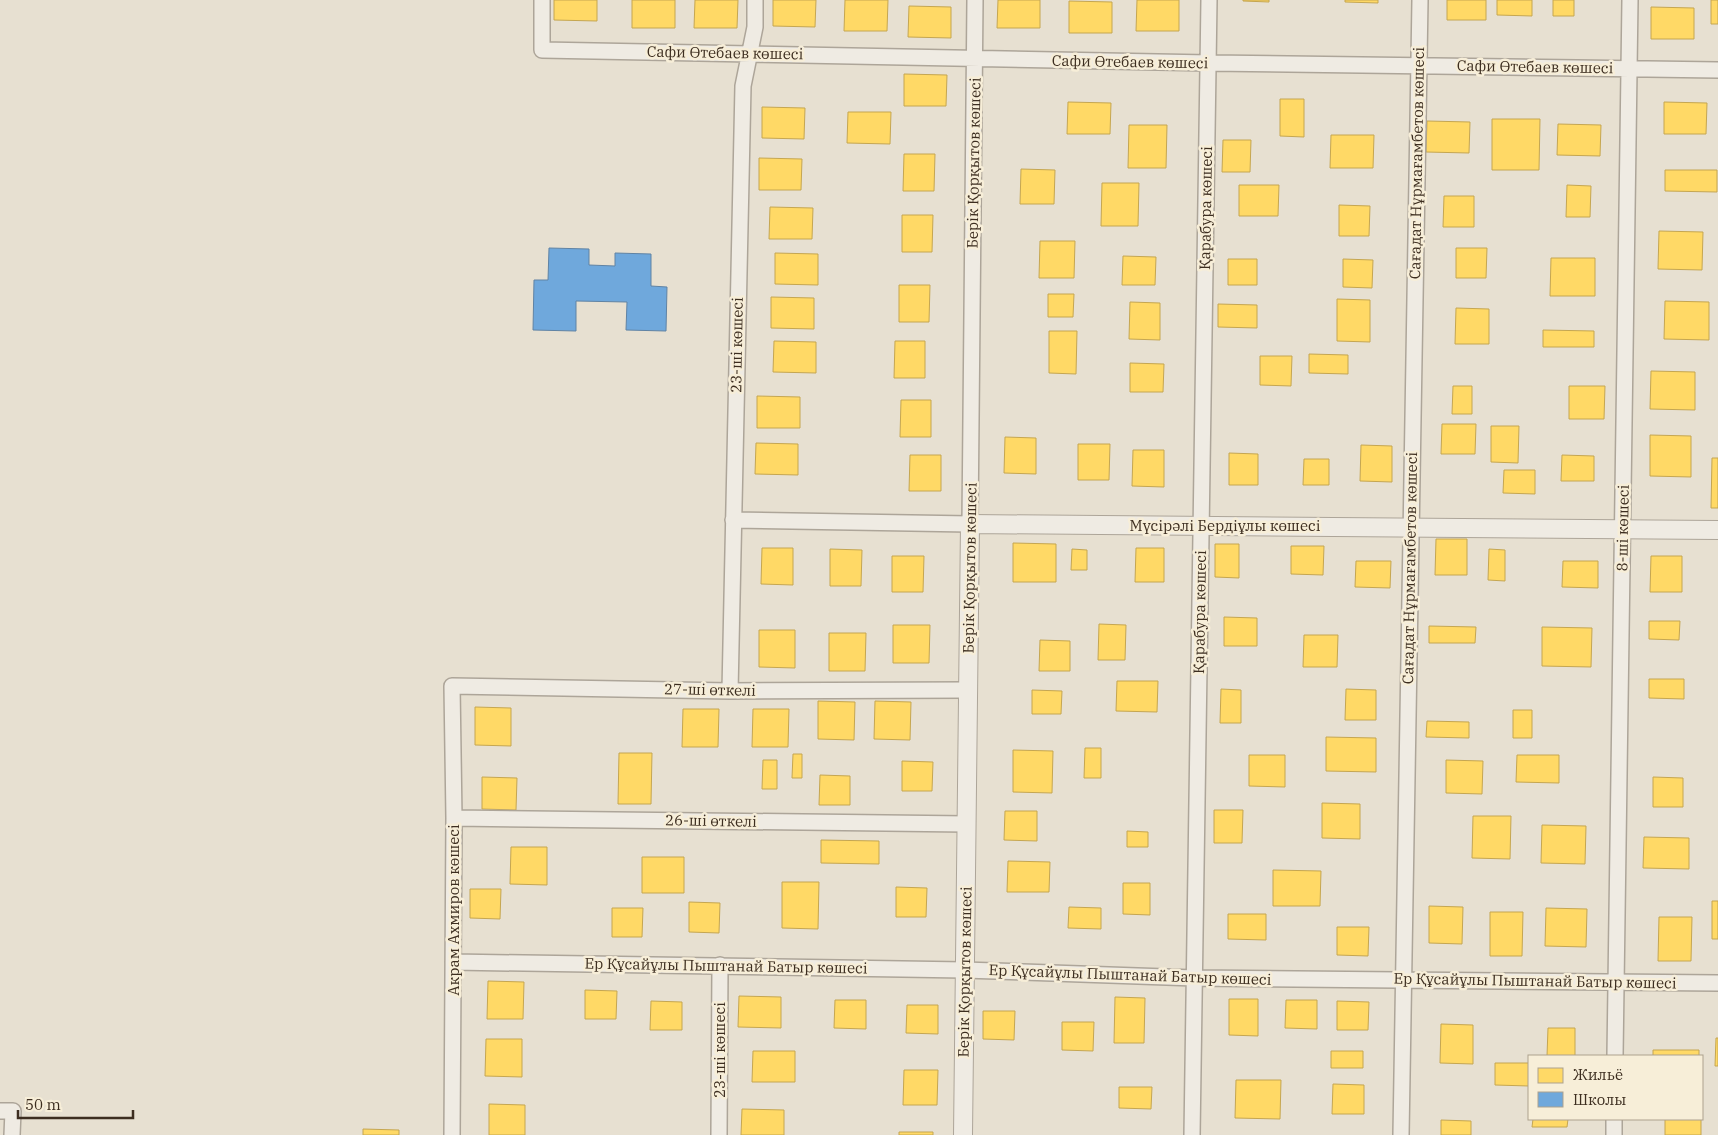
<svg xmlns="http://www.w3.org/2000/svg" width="1718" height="1135" viewBox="0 0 1718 1135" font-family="'IBM Plex Serif',serif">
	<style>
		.homes { fill: #ffd966; stroke: #c5a651 }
		.schools { fill: #6fa8dc; stroke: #6083a4 }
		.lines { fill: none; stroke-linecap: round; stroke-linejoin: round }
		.minor-casing { stroke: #ada599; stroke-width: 18 }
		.tertiary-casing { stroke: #ada599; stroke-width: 20 }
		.minor { stroke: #efebe3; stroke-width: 15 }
		.tertiary { stroke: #efebe3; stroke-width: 18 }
		.labels { text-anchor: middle; stroke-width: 5; stroke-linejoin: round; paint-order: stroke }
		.street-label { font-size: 15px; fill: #3d2e20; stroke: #f7eed8 }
	</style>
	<rect width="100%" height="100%" fill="#e7e0d1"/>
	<!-- homes -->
	<path class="homes" d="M554,0h43v21l-43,-1z
		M632,0h43v28h-43z
		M695,0h43l-1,28h-43z
		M773,0h43l-1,27 -42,-1z
		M845,0h43l-1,31h-43z
		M998,0h42v28h-43z
		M1137,0h42v31h-43z
		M1243,0h26v2l-26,-1z
		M1345,0h33v3l-33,-1z
		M1447,0h39v20h-39z
		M1497,0h35v16l-35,-1z
		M1553,0h21v16h-21z
		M1711,0h7v24h-7z
		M1069,1l43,1v31h-43z
		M909,6l42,1v31l-43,-1z
		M1651,7l43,1v31h-43z
		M904,74l43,1 -1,31h-42z
		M1280,99h24v38l-24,-1z
		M1068,102l43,1 -1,31h-43z
		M1664,102l43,1 -1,31h-42z
		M762,107l43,1 -1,31 -42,-1z
		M848,112h43l-1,32 -43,-1z
		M1492,119h48l-1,51h-47z
		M1427,121l43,1 -1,31 -43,-1z
		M1558,124l43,1 -1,31 -43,-1z
		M1129,125h38l-1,43h-38z
		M1331,135h43l-1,33h-43z
		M1223,140h28l-1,32h-28z
		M904,154h31l-1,37h-31z
		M759,158l43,1 -1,31h-42z
		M1021,169l34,1 -1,34h-34z
		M1665,170h52v22l-52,-1z
		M1102,183h37l-1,43h-37z
		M1239,185h40l-1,31h-39z
		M1567,185l24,1 -1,31h-24z
		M1444,196h30v31h-31z
		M1339,205l31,1 -1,30h-30z
		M770,207l43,1 -1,31h-43z
		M902,215h31l-1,37h-30z
		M1659,231l44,1 -1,38 -44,-1z
		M1040,241h35l-1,37h-35z
		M1456,248h31l-1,30h-30z
		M775,253l43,1v31l-43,-1z
		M1123,256l33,1 -1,28h-33z
		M1551,258h44v38h-45z
		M1228,259h29v26h-29z
		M1343,259l30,1 -1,28 -29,-1z
		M899,285h31l-1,37h-30z
		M1048,294h26l-1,23h-25z
		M771,297l43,1v31l-43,-1z
		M1337,299l33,1v42l-33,-1z
		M1665,301l44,1v38l-45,-1z
		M1130,302l30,1v37l-31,-1z
		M1218,304l39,1v23l-39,-1z
		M1456,308l33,1v35h-34z
		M1543,330l51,1v16h-51z
		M1049,331h28l-1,43 -27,-1z
		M774,341l42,1v31l-43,-1z
		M895,341h30v37h-31z
		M1309,354l39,1v19l-39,-1z
		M1260,356h32l-1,30 -31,-1z
		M1130,363l34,1 -1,28h-33z
		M1651,371l44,1v38l-45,-1z
		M1453,386h19v28h-20z
		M1569,386h36l-1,33h-35z
		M757,396l43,1v31h-43z
		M901,400h30v37h-31z
		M1442,424h34l-1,30h-34z
		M1491,426h28l-1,37 -27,-1z
		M1650,435l41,1v41l-41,-1z
		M1005,437l31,1v36l-32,-1z
		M756,443l42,1v31l-43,-1z
		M1078,444h32l-1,36h-31z
		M1361,445l31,1v36l-32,-1z
		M1133,450h31v37l-32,-1z
		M1229,453l29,1v31h-29z
		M910,455h31v36h-32z
		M1562,455l32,1v25h-33z
		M1712,458h6v50h-7z
		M1304,459h25v26h-26z
		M1504,470h31v24l-32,-1z
		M1436,539h31v36h-32z
		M1013,543l43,1v38h-43z
		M1215,544h24v34l-24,-1z
		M1291,546h33l-1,29 -32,-1z
		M762,548h31v37l-32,-1z
		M1136,548h28v34h-29z
		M830,549l32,1 -1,36h-31z
		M1072,549l15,1v20h-16z
		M1489,549l16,1v31l-17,-1z
		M892,556h32l-1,36h-31z
		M1651,556h31v36h-32z
		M1356,561h35l-1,27 -35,-1z
		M1563,561h35v27l-36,-1z
		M1224,617l33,1v28h-33z
		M1649,621h31l-1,19 -30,-1z
		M1099,624l27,1 -1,35h-27z
		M893,625h37l-1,38h-36z
		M1429,626l47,1 -1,16h-46z
		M1542,627l50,1 -1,39 -49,-1z
		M759,630h36v38l-36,-1z
		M829,633h37l-1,38h-36z
		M1304,635h34l-1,32h-34z
		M1040,640l30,1v30h-31z
		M1649,679h35v20l-35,-1z
		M1117,681h41l-1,31 -41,-1z
		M1221,689l20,1v33h-21z
		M1346,689l30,1v30h-31z
		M1032,690l30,1 -1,23h-29z
		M818,701l37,1 -1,38 -36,-1z
		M875,701l36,1 -1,38 -36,-1z
		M475,707l36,1v38l-36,-1z
		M683,709h36l-1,38h-36z
		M753,709h36l-1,38h-36z
		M1513,710h19v28h-19z
		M1427,721l42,1v16l-43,-1z
		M1326,737l50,1v34l-50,-1z
		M1085,748h16v30h-17z
		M1013,750l40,1 -1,42 -39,-1z
		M619,753h33l-1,51h-33z
		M793,754h9v24h-10z
		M1249,755h36v32l-36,-1z
		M1517,755h42v28l-43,-1z
		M763,760h14v29h-15z
		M1446,760l37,1 -1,33 -36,-1z
		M902,761l31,1 -1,29h-30z
		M820,775l30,1v29h-31z
		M482,777l35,1 -1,32 -34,-1z
		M1653,777l30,1v29h-30z
		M1322,803l38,1v35l-38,-1z
		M1214,810h29l-1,33h-28z
		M1005,811h32v30l-33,-1z
		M1473,816h38l-1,43 -38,-1z
		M1542,825l44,1 -1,38 -44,-1z
		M1127,831l21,1v15h-21z
		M1644,837l45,1v31l-46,-1z
		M821,840l58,1v23l-58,-1z
		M511,847h36v38l-37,-1z
		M642,857h42v36h-42z
		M1008,861l42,1 -1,30h-42z
		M1273,870l48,1 -1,35h-47z
		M782,882h37l-1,47 -36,-1z
		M1123,883h27v32l-27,-1z
		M896,887l31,1 -1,29h-30z
		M470,889h31l-1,30 -30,-1z
		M1712,901h6v38h-6z
		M689,902l31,1 -1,30 -30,-1z
		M1429,906l34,1 -1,37 -33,-1z
		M1069,907l32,1v21l-33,-1z
		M612,908h31l-1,29h-30z
		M1546,908l41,1 -1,38 -41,-1z
		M1490,912h33l-1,44h-32z
		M1228,914h38v26l-38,-1z
		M1659,917h33l-1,44h-33z
		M1337,927h32l-1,29 -31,-1z
		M488,981l36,1 -1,37h-36z
		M585,990l32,1 -1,28h-31z
		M739,996l42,1v31l-43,-1z
		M1115,997l30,1 -1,45h-30z
		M1229,999h29v37l-29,-1z
		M835,1000h31v29l-32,-1z
		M1286,1000h31v29l-32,-1z
		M651,1001l31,1v28h-32z
		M1337,1001l32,1 -1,28h-31z
		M907,1005h31v29l-32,-1z
		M983,1011h32l-1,29 -31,-1z
		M1062,1022h32l-1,29 -31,-1z
		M1441,1024l32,1v39l-33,-1z
		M1548,1028h27v28h-28z
		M1716,1038h2v28h-3z
		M486,1039h36v38l-37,-1z
		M1653,1050h46v6h-46z
		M753,1051h42v31h-43z
		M1331,1051h32v17h-32z
		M1495,1063h34v23l-34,-1z
		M904,1070h34l-1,35h-34z
		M1236,1080h45l-1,39 -45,-1z
		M1333,1084l31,1v29h-32z
		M1119,1087h33l-1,22 -32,-1z
		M489,1104l36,1v30h-36z
		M742,1109l42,1v25h-43z
		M1533,1119h35l-1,8h-35z
		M1665,1119h36v16h-36z
		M1441,1120l30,1v14h-30z
		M363,1129l36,1v5h-36z
		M899,1132h34v3h-34z"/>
	<!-- schools -->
	<path class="schools" d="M549,248l40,1v16l26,1v-13l36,1v32l16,1 -1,44 -40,-1 1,-28 -51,-1v30l-43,-1 1,-50h14z"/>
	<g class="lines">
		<defs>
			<path id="minor" d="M542,0v50l667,13 509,7
				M733,520l237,4 5,-524
				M730,691l13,-605 12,-59v-27
				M454,818l513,6
				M453,962l511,8 231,8 523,5
				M1615,1056l15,-1056
				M0,1111h13l-1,24
				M452,1135l2,-317 -2,-132 278,5 238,-1
				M719,1135l1,-170
				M1192,1135l17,-1135
				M1401,1135l19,-1135
				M1614,1135v-16"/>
			<path id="tertiary" d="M963,1135l7,-611 748,6"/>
		</defs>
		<!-- minor casing -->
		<use href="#minor" class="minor-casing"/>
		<!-- tertiary casing -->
		<use href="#tertiary" class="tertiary-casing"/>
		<!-- minor -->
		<use href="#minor" class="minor"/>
		<!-- tertiary -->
		<use href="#tertiary" class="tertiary"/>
	</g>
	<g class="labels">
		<!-- street labels -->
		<g class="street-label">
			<text transform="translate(725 53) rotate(1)" y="5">Сафи Өтебаев көшесі</text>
			<text transform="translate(1130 62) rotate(1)" y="5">Сафи Өтебаев көшесі</text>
			<text transform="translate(1535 67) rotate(1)" y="5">Сафи Өтебаев көшесі</text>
			<text transform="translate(974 163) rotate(-89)" y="5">Берік Қорқытов көшесі</text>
			<text transform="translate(1417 163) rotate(-89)" y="5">Сағадат Нұрмағамбетов көшесі</text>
			<text transform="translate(1206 208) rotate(-89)" y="5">Қарабура көшесі</text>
			<text transform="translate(737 345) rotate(-89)" y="5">23-шi көшесi</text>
			<text x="1225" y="531">Мүсірәлі Бердіұлы көшесі</text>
			<text transform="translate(1623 528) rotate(-89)" y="5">8-шi көшесi</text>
			<text transform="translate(970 568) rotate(-89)" y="5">Берік Қорқытов көшесі</text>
			<text transform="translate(1410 568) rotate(-89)" y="5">Сағадат Нұрмағамбетов көшесі</text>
			<text transform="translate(1200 612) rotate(-89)" y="5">Қарабура көшесі</text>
			<text transform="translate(710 690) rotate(1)" y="5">27-ші өткелі</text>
			<text transform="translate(711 821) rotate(1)" y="5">26-ші өткелі</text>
			<text transform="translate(454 910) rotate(-90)" y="5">Акрам Ахмиров көшесі</text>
			<text transform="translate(726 966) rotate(1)" y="5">Ер Құсайұлы Пыштанай Батыр көшесі</text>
			<text transform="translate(965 972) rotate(-89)" y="5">Берік Қорқытов көшесі</text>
			<text transform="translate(1130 975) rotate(2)" y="5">Ер Құсайұлы Пыштанай Батыр көшесі</text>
			<text transform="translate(1535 981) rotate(1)" y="5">Ер Құсайұлы Пыштанай Батыр көшесі</text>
			<text transform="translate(720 1050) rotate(-90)" y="5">23-шi көшесi</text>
		</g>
	</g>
	<!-- legend -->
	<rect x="1528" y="1055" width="175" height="65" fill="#f7eed8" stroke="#ada18e"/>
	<rect x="1538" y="1068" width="25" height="15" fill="#ffd966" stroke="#ada18e"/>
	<text x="1573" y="1080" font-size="15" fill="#3d2e20">Жильё</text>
	<rect x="1538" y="1092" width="25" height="15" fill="#6fa8dc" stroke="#ada18e"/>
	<text x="1573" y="1105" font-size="15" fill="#3d2e20">Школы</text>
	<!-- scale -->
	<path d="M18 1110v8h115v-8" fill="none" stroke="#3d2e20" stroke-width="2.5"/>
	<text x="25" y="1110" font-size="15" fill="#3d2e20" stroke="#f7eed8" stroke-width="4" paint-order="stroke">50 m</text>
</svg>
